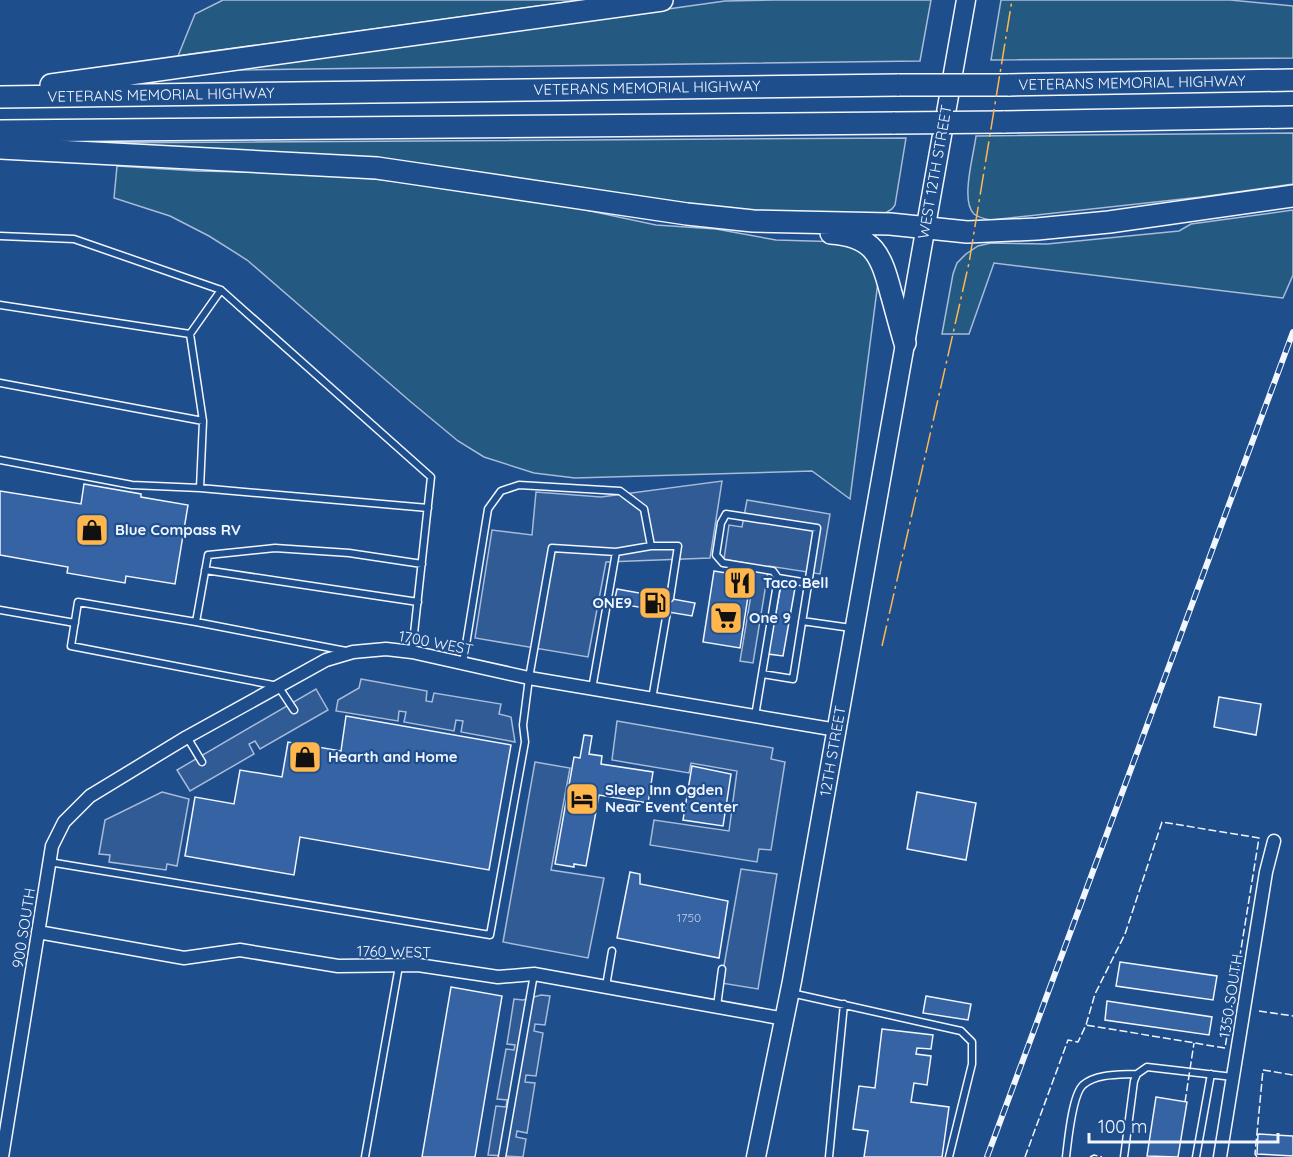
<svg xmlns="http://www.w3.org/2000/svg" width="1293" height="1157" viewBox="0 0 1293 1157" font-family="Quicksand,sans-serif">
	<style>
		.green { fill: #245a82; stroke: #a8bbd7; stroke-width: 1.5 }
		.parking { fill: #305b95; stroke: #a8bbd7; stroke-width: 1.5 }
		.building { fill: #3563a3; stroke: #f2f6ff; stroke-width: 1.5 }
		.lines { fill: none; stroke-linecap: round; stroke-linejoin: round }
		.service-casing { stroke: #f2f6ff; stroke-width: 9 }
		.minor-casing { stroke: #f2f6ff; stroke-width: 15 }
		.primary-casing { stroke: #f2f6ff; stroke-width: 21 }
		.motorway-casing { stroke: #f2f6ff; stroke-width: 24 }
		.service { stroke: #1f4e8c; stroke-width: 6 }
		.minor { stroke: #1f4e8c; stroke-width: 12 }
		.primary { stroke: #1f4e8c; stroke-width: 18 }
		.motorway { stroke: #1f4e8c; stroke-width: 21 }
		.rail-casing { stroke: #f2f6ff; stroke-width: 6 }
		.rail { stroke: #1f4e8c; stroke-width: 4; stroke-dasharray: 11; stroke-linecap: butt }
		.motorway-bridge-casing { stroke: #f2f6ff; stroke-width: 24; stroke-linecap: butt }
		.motorway-bridge { stroke: #1f4e8c; stroke-width: 21 }
		.fence { stroke: #f2f6ff; stroke-width: 1.5; stroke-dasharray: 8 3; stroke-linecap: butt }
		.power { stroke: #ffb74d; stroke-width: 1.5; stroke-dasharray: 21 4.5 3 4.5; stroke-linecap: butt }
		.labels { text-anchor: middle; stroke-width: 4.5; stroke-linejoin: round; paint-order: stroke }
		.number-label { font-size: 12px; fill: #c3d1e8 }
		.street-label { font-size: 15px; fill: #f2f6ff; stroke: #1f4e8c }
		.poi-label { font-size: 15px; font-weight: bold; fill: #f2f6ff; stroke: #1f4e8c; text-anchor: start }
	</style>
	<rect width="100%" height="100%" fill="#1f4e8c"/>
	<!-- green -->
	<path class="green" d="M223,0h359l-404,56 17,-42z
		M774,0h157l-11,61 -688,9 493,-69z
		M1001,0h229l63,6v52l-302,2z
		M1293,133v51l-92,13 -210,23c-6,-1 -12,-2 -17,-6 -14,-13 0,-60 2,-78z
		M906,138l-11,67 -3,4 -8,5 -136,-4 -672,-67z
		M117,166l80,5 96,2 72,5 60,7 123,17 108,23 60,4 60,11 69,2 24,15 9,25 -28,217 -38,-28 -237,7 -41,-5 -50,-16 -26,-16 -47,-39 -164,-142 -38,-24 -39,-20 -56,-18z
		M1293,210v65l-10,23 -289,-35 -25,71h-27l11,-60 4,-11 9,-9 12,-8 13,-3 56,1 132,-13 12,-7z"/>
	<!-- parking -->
	<path class="parking" d="M722,481l-12,77 -104,4 -18,95 -113,-19 17,-108 40,5 4,-43 65,5z
		M747,500l83,14 -10,60 -51,-8 -16,97 -13,-2 16,-96 -32,-6 5,-34 13,2z
		M361,679l66,12 -1,10 6,1 2,-9 67,11 -2,10 12,3 4,25 -54,-10 2,-11 -7,-1 -2,11 -50,-9 2,-10 -7,-1 -1,10 -62,-10 2,-11 21,-12z
		M316,689l12,21 -68,39 -5,-8 -6,3 5,10 -64,37 -13,-21z
		M617,721l156,27 -2,11 14,3 -14,88 -12,-1 -2,13 -107,-17 4,-25 75,11 8,-60 -46,-8 -2,10 -77,-13z
		M535,762l35,6 -19,102 53,8 -16,80 -85,-16z
		M162,792l27,7 -12,67 -10,-2 -1,6 -57,-8 1,-7 -11,-1 6,-34z
		M741,869l36,5 -19,115 -37,-6z
		M541,995l9,1 -5,29 -10,-1 -1,7 9,2 -7,43 -10,-1 -1,7 10,1 -8,50 -10,-2 -1,6 10,2 -3,18 -35,-2 8,-49 10,1 1,-7 -10,-1 9,-50 8,1 1,-5 -8,-1 7,-45 9,1z"/>
	<!-- building -->
	<path class="building" d="M84,484l57,10v3l47,8 -13,79 -49,-8 -1,7 -58,-10 1,-6 -68,-12v-64l81,13z
		M714,571l37,6 -11,71 -37,-6z
		M781,585l14,3 -12,68 -15,-2z
		M617,589l78,14 -3,13 -78,-13z
		M1219,697l42,7 -5,31 -42,-8z
		M346,716l165,29 -22,125 -189,-33 -6,38 -109,-19 10,-59 39,7 6,-34 42,7 6,-35 53,9z
		M584,735l8,1 -3,18 13,2 -1,8 52,8 -5,31 -49,-8 -13,71 -12,-2v3l-19,-3 19,-107 6,1z
		M692,766l39,8 -8,52 -40,-6z
		M917,792l59,11 -10,57 -59,-11z
		M630,872l10,2v10l88,17 -9,57 -102,-20z
		M1120,962l97,14 -4,24 -97,-14z
		M451,987l51,9 -27,161h-53z
		M926,996l45,8 -3,16 -45,-7z
		M1107,1001l105,16 -3,18 -104,-15z
		M882,1029l51,6 -2,14 -14,-1 -1,6 15,2 -4,29 -13,-2 -3,19 38,5 -7,50h-78l4,-26 -15,-2 6,-43 16,2z
		M1156,1097l31,5 -9,55 -31,-1z
		M1258,1134l35,2v20l-36,-2z"/>
	<g class="lines">
		<defs>
			<path id="service" d="M0,236l74,3 147,51 210,187 -19,175
				M0,305l190,29 31,-44
				M190,334l13,87
				M0,383l203,38 -3,67 228,20
				M0,460l132,25 68,3
				M205,570l213,32
				M0,610l75,13
				M802,621l49,7
				M196,622l-118,-20 -7,44 207,40 16,24
				M346,651l-150,-29 12,-67 67,-7 74,5 73,11
				M463,663l25,-154 13,-18 18,-6 101,6 24,18 7,37
				M762,674l31,5 24,-151 -91,-14 -5,9 -5,32 7,8 50,8 5,7
				M592,689l24,-137
				M652,699l15,-87
				M755,716l23,-138 30,5
				M187,737l15,25
				M49,862l441,73 35,-193 -2,-17 6,-47 23,-130 64,4 35,-6h27l-8,52
				M606,986l6,-35
				M791,993l170,38 11,11v22l-23,93
				M717,1006l5,-37
				M365,1157l34,-191
				M502,1157l32,-183
				M829,1157l15,-153
				M1066,1157c2,-16 6,-62 17,-72 14,-12 38,-10 54,-11
				M1124,1157l10,-76 3,-7 10,-7 86,10
				M1196,1157l15,-83"/>
			<path id="minor" d="M38,932l146,26 56,-8 98,16 80,-1 80,12 36,-3 251,45
				M2,1157l50,-311 12,-24 26,-26 97,-59 139,-77 27,-8 33,-3 26,3 117,26 308,52
				M1220,1157l46,-285 8,-31"/>
			<path id="primary" d="M756,1157l36,-176 174,-981"/>
			<path id="motorway" d="M51,85l611,-85
				M1008,85l285,-5
				M0,97l899,-12
				M1003,122l290,-5
				M0,131l895,-8
				M0,148l377,20 310,46 66,7 137,3 77,8 70,-3 72,-7 184,-26
				M831,233c43,3 50,22 60,60 5,17 9,34 14,50"/>
		</defs>
		<!-- service casing -->
		<use href="#service" class="service-casing"/>
		<!-- minor casing -->
		<use href="#minor" class="minor-casing"/>
		<!-- primary casing -->
		<use href="#primary" class="primary-casing"/>
		<!-- motorway casing -->
		<use href="#motorway" class="motorway-casing"/>
		<!-- service -->
		<use href="#service" class="service"/>
		<!-- minor -->
		<use href="#minor" class="minor"/>
		<!-- primary -->
		<use href="#primary" class="primary"/>
		<!-- motorway -->
		<use href="#motorway" class="motorway"/>
		<defs>
			<path id="rail" d="M987,1157l306,-825"/>
		</defs>
		<!-- rail casing -->
		<use href="#rail" class="rail-casing"/>
		<!-- rail -->
		<use href="#rail" class="rail"/>
		<defs>
			<path id="motorway-bridge" d="M899,85h109
				M895,123l108,-1"/>
		</defs>
		<!-- motorway-bridge casing -->
		<use href="#motorway-bridge" class="motorway-bridge-casing"/>
		<!-- motorway-bridge -->
		<use href="#motorway-bridge" class="motorway-bridge"/>
		<!-- fence -->
		<path class="fence" d="M1259,1011l34,5
			M1185,1102l9,-59
			M1025,1157l43,-117 10,2 8,-17 9,-31 30,-60 37,-112 97,16 -34,210 -139,-23
			M1090,1157l4,-2 8,2
			M1257,1157l-2,-3 8,-84 30,5"/>
		<!-- power -->
		<path class="power" d="M882,646l87,-383 43,-263"/>
	</g>
	<!-- icons -->
	<defs>
		<symbol id="shop-square" viewBox="-11 -11 22 22"><rect x="-9" y="-9" width="18" height="18" rx="4" fill="#ffb74d" stroke="#1f4e8c"/><path d="M-5-2.5h2.3a2.7 3.5 0 0 1 5.4 0H5L5.5 6h-11ZM-1.5-2.5h3a1.5 2.3 0 0 0-3 0Z" fill="#111"/></symbol>
		<symbol id="restaurant-square" viewBox="-11 -11 22 22"><rect x="-9" y="-9" width="18" height="18" rx="4" fill="#ffb74d" stroke="#1f4e8c"/><path d="M-5-6h1v4h1v-4h1v4h1v-4h1v5L-1.5 .5V6h-2V.5L-5-1ZM5-6V6H3V1.5H1.5Q1.5-4 5-6Z" fill="#111"/></symbol>
		<symbol id="fuel-square" viewBox="-11 -11 22 22"><rect x="-9" y="-9" width="18" height="18" rx="4" fill="#ffb74d" stroke="#1f4e8c"/><path d="M-5.5-6h7V0h2V4h1.3V-2.5L3-4.5l.8-.8L6-3V5H2.5V1h-1V6h-7ZM-4.2-4.7v3.2H.2V-4.7Z" fill="#111"/></symbol>
		<symbol id="supermarket-square" viewBox="-11 -11 22 22"><rect x="-9" y="-9" width="18" height="18" rx="4" fill="#ffb74d" stroke="#1f4e8c"/><path d="M-6-5.5h2.5l.6 2H6L4.5 2H-2.5L-4.4-4H-6ZM-1.5 3.2a1.3 1.3 0 1 0 .1 0ZM3 3.2a1.3 1.3 0 1 0 .1 0Z" fill="#111"/></symbol>
		<symbol id="hotel-square" viewBox="-11 -11 22 22"><rect x="-9" y="-9" width="18" height="18" rx="4" fill="#ffb74d" stroke="#1f4e8c"/><path d="M-6-4.5h1.5V1H6V5H4.5V3h-9V5H-6ZM-4 0a1.8 1.8 0 1 1 3.6 0ZM.5 0V-2.5h3Q6-2.5 6 0Z" fill="#111"/></symbol>
	</defs>
	<g fill-rule="evenodd">
		<use href="#shop-square" x="73" y="511" width="38" height="38"/>
		<use href="#restaurant-square" x="721" y="564" width="38" height="38"/>
		<use href="#fuel-square" x="636" y="584" width="38" height="38"/>
		<use href="#supermarket-square" x="707" y="599" width="38" height="38"/>
		<use href="#shop-square" x="286" y="738" width="38" height="38"/>
		<use href="#hotel-square" x="563" y="780" width="38" height="38"/>
	</g>
	<g class="labels">
		<!-- number labels -->
		<g class="number-label">
			<text x="689" y="922">1750</text>
		</g>
		<!-- street labels -->
		<g class="street-label">
			<text transform="translate(1132 83) rotate(-1)" y="5">VETERANS MEMORIAL HIGHWAY</text>
			<text transform="translate(647 88) rotate(-1)" y="5">VETERANS MEMORIAL HIGHWAY</text>
			<text transform="translate(161 95) rotate(-1)" y="5">VETERANS MEMORIAL HIGHWAY</text>
			<text transform="translate(935 172) rotate(-80)" y="5">WEST 12TH STREET</text>
			<text transform="translate(436 643) rotate(11)" y="5">1700 WEST</text>
			<text transform="translate(833 751) rotate(-80)" y="5">12TH STREET</text>
			<text transform="translate(24 928) rotate(-81)" y="5">900 SOUTH</text>
			<text transform="translate(394 952) rotate(1)" y="5">1760 WEST</text>
			<text transform="translate(1231 996) rotate(-81)" y="5">1350 SOUTH</text>
		</g>
		<!-- poi labels -->
		<g class="poi-label">
			<text x="115" y="535">Blue Compass RV</text>
			<text x="763" y="588">Taco Bell</text>
			<text x="632" y="608" text-anchor="end">ONE9</text>
			<text x="749" y="623">One 9</text>
			<text x="328" y="762">Hearth and Home</text>
			<text x="605" y="795">Sleep Inn Ogden<tspan x="605" dy="17">Near Event Center</tspan></text>
		</g>
	</g>
	<!-- scale -->
	<path d="M1089 1133v9h189v-9" fill="none" stroke="#f2f6ff" stroke-width="3"/>
	<text x="1098" y="1133" font-size="18" fill="#f2f6ff" stroke="#1f4e8c" stroke-width="4.5" paint-order="stroke">100 m</text>
</svg>
